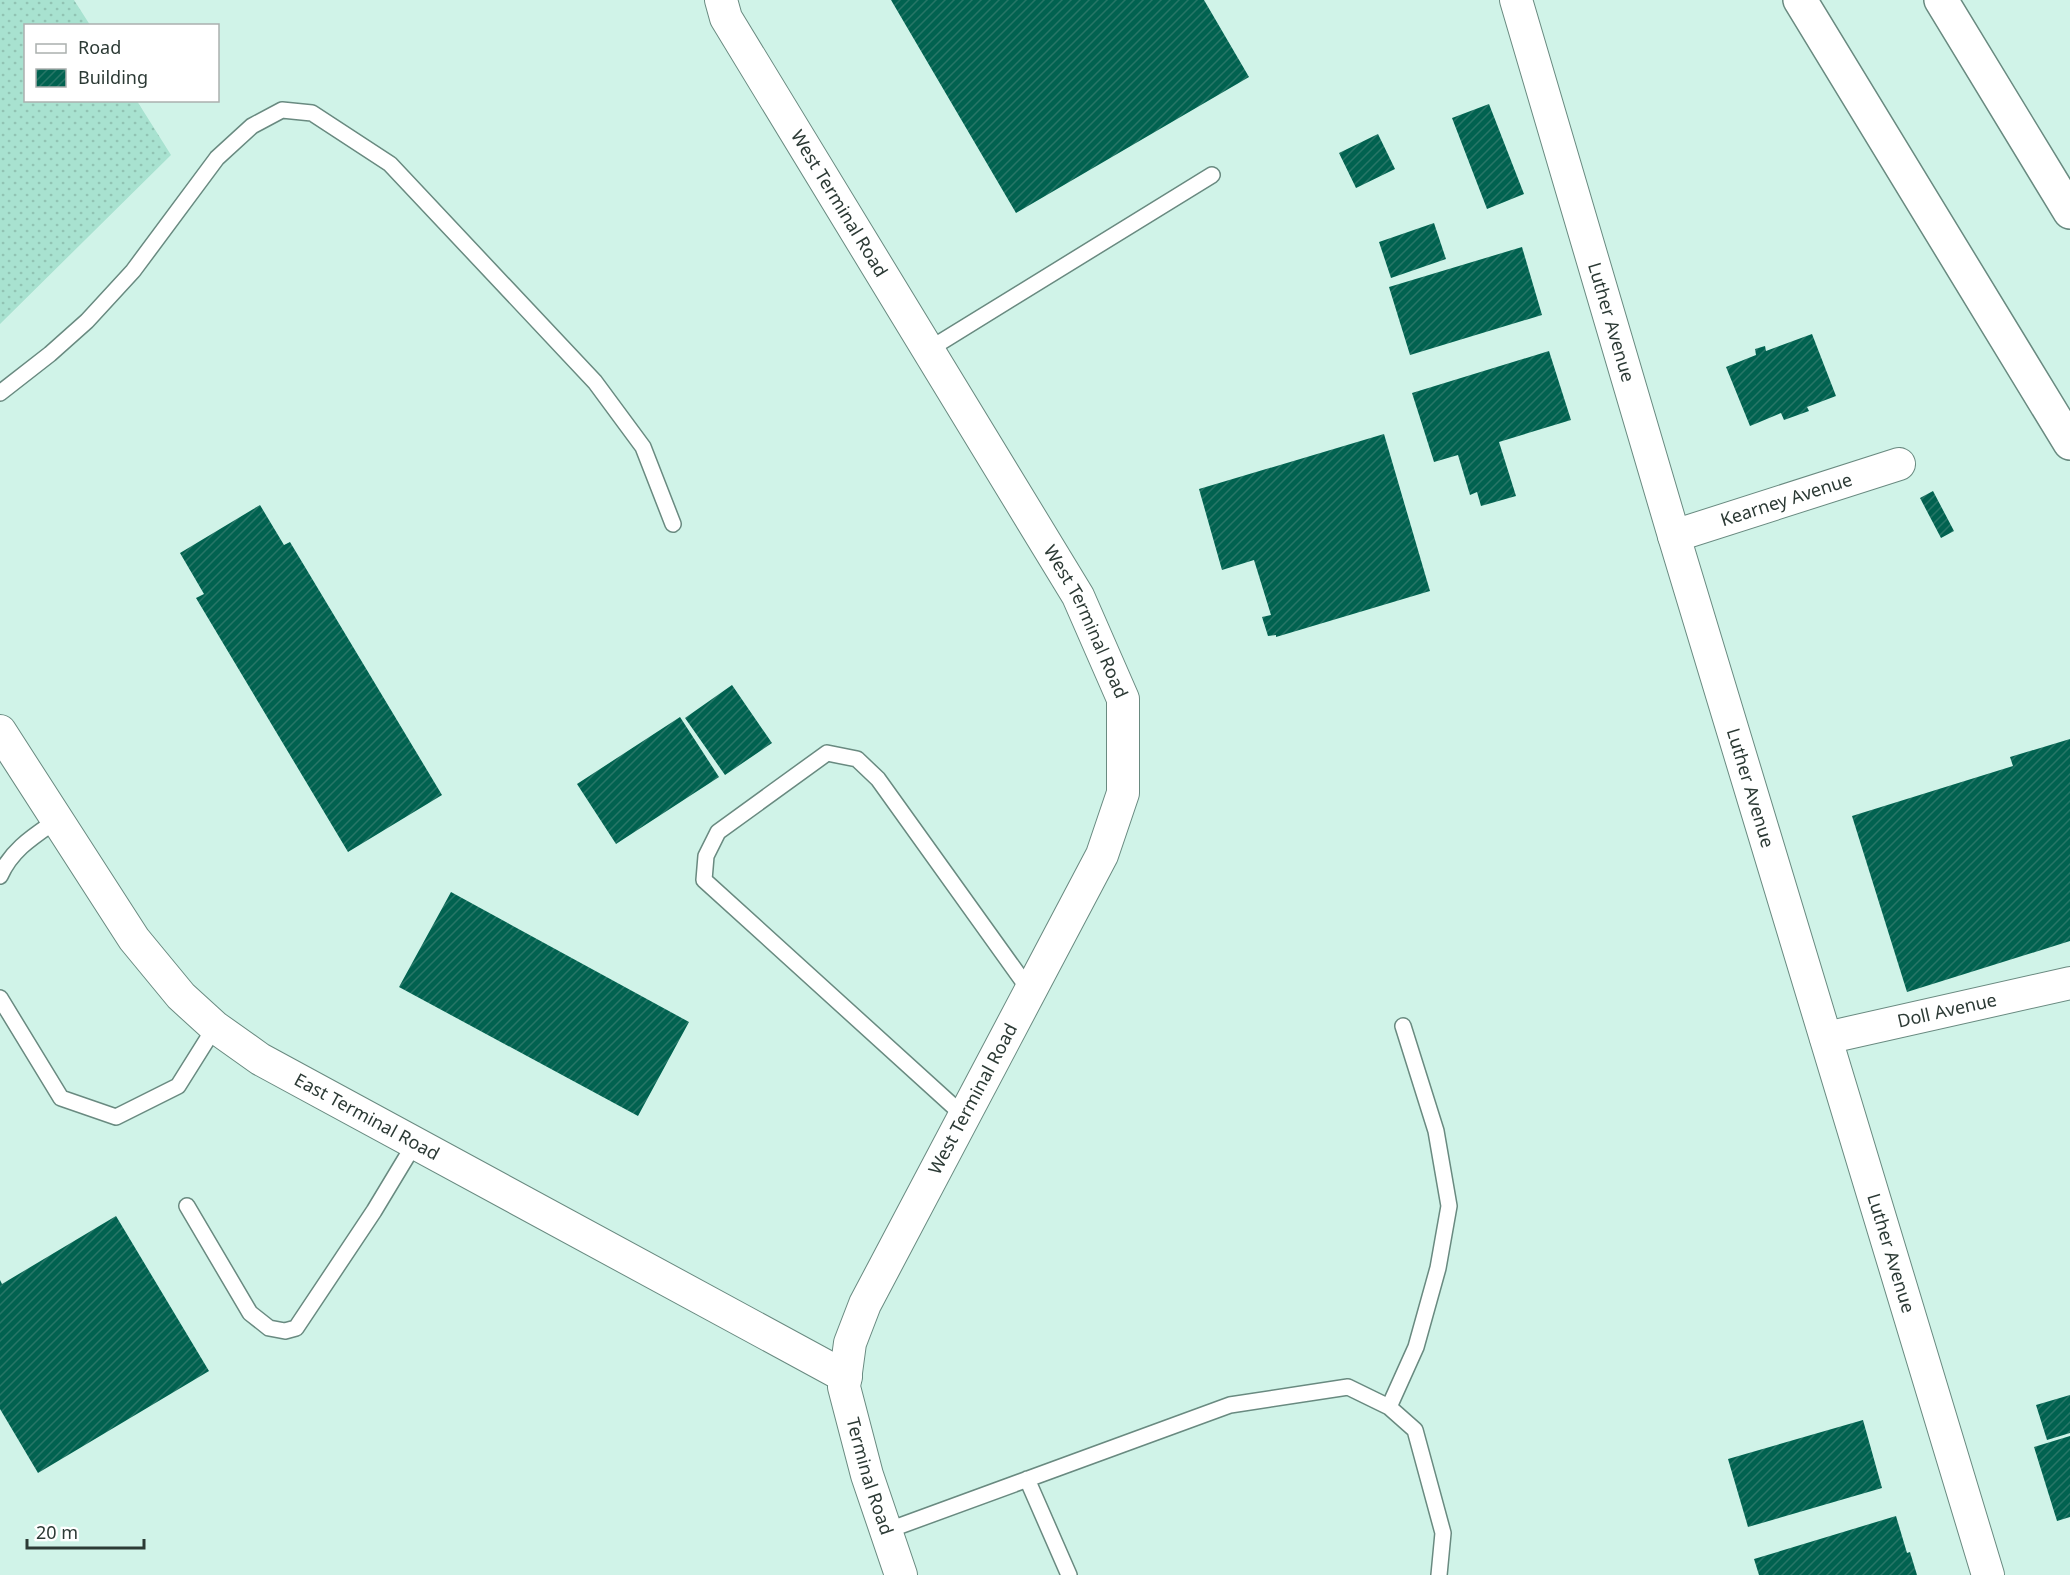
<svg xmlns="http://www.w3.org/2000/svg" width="2070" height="1575" viewBox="0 0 2070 1575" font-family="'Noto Sans',sans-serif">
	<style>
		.grass { fill: url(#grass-dots) }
		.building { fill: url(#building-hatch) }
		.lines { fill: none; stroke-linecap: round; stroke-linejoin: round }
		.service-casing { stroke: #698a80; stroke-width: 18 }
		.minor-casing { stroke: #698a80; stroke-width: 34 }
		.motorway-casing { stroke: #698a80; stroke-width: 36 }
		.service { stroke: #fff; stroke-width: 15 }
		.minor { stroke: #fff; stroke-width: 32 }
		.motorway { stroke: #fff; stroke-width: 33 }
		.labels { text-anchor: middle; stroke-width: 6; stroke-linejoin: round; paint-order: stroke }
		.street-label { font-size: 18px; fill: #2c3a35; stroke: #fff }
	</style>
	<defs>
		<pattern id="grass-dots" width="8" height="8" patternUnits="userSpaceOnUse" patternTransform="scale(1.5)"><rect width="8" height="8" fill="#a8e2d0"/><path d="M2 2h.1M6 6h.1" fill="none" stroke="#91c3b3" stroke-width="1.8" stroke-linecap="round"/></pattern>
		<pattern id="building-hatch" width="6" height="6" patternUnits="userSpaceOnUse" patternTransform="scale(1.5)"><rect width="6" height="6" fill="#016250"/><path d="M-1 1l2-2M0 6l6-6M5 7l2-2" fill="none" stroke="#277667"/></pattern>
	</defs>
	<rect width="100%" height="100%" fill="#d0f3e8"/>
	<!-- grass -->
	<path class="grass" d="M0,0h74l16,25 -64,1v74l111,1 34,54 -171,169z"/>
	<!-- building -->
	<path class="building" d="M891,0h313l45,77 -233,136z
		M1489,104l35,90 -37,15 -35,-91z
		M1378,134l17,35 -39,19 -17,-35z
		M1434,223l12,36 -55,19 -12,-36z
		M1522,247l20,68 -132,40 -21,-68z
		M1812,334l24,62 -29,11 2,4 -25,9 -3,-7 -31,13 -24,-59 30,-12 -1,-6 10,-3 1,5z
		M1549,351l22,69 -72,22 17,54 -35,10 -4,-14 -7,3 -12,-40 -24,7 -22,-69z
		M1384,434l46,157 -154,46v-2l-8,1 -6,-19 9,-2 -17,-55 -32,10 -23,-81z
		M1933,491l21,40 -13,7 -21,-40z
		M260,505l24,40 6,-3 152,253 -94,57 -152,-254 8,-4 -24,-41z
		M732,685l40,58 -47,32 -40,-57z
		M680,717l39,60 -103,67 -39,-60z
		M2070,739v202l-163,51 -55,-176 161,-50 -3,-9z
		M451,892l238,130 -51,94 -239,-129z
		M116,1216l93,155 -171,102 -38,-64v-129l2,4z
		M2070,1395v38l-23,7 -11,-35z
		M1863,1420l19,68 -134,39 -20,-68z
		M2070,1436v81l-13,4 -23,-74z
		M1896,1516l11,37 3,-1 7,23h-158l-5,-16z"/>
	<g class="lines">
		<defs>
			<path id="service" d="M928,350l284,-175
				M0,393l50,-39 37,-33 46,-50 84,-113 35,-32 30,-16 30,3 78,51 205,218 48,65 30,77
				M0,876c12,-27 34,-40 57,-56
				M0,998l61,100 55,19 62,-31 37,-59
				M964,1116l-260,-236 2,-24 12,-24 109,-79 30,6 21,20 152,212
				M187,1206l63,107 19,15 16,3 11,-3 78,-117 41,-68
				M1389,1407l27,-60 22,-79 11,-62 -13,-75 -33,-105
				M1027,1479l42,96
				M886,1531l344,-126 118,-18 41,20 26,23 28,103 -4,42"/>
			<g id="minor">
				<path id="s1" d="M721,0l5,18 352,578 45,103v94l-21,62 -237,449 -15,39 -6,44 23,88 34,100"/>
				<path id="s2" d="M1516,0l158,536 314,1039"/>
				<path id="s3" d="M1674,536l225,-72"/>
				<path id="s4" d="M0,731l134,208 47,57 34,31 45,32 586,318"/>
				<path id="s5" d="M1826,1038l244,-55"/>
			</g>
			<path id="motorway" d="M1800,0l270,443
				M1941,0l129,212"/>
		</defs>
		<!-- service casing -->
		<use href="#service" class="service-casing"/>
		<!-- minor casing -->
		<use href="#minor" class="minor-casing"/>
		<!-- motorway casing -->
		<use href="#motorway" class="motorway-casing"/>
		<!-- service -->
		<use href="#service" class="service"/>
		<!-- minor -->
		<use href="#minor" class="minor"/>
		<!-- motorway -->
		<use href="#motorway" class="motorway"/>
	</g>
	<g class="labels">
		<!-- street labels -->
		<g class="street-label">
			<text dy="6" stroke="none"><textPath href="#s1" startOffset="236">West Terminal Road</textPath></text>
			<text dy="6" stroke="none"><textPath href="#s2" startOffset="336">Luther Avenue</textPath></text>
			<text dy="6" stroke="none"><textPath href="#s3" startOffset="118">Kearney Avenue</textPath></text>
			<text dy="6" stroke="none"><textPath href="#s1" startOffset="722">West Terminal Road</textPath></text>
			<text dy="6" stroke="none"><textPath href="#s2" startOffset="822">Luther Avenue</textPath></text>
			<text dy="6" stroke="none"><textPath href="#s5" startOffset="124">Doll Avenue</textPath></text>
			<text transform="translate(973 1099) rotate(-62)" y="6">West Terminal Road</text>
			<text dy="6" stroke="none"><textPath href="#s4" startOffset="544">East Terminal Road</textPath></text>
			<text dy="6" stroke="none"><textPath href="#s2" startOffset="1308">Luther Avenue</textPath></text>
			<text dy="6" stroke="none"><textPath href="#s1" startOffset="1654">Terminal Road</textPath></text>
		</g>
	</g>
	<!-- legend -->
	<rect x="24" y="24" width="195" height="78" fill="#ffffff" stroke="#abb0ae" stroke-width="1.5"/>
	<rect x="36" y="44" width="30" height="9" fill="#ffffff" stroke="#abb0ae" stroke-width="1.5"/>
	<text x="78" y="54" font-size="18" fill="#2c3a35">Road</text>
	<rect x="36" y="69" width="30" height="18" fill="url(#building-hatch)" stroke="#abb0ae" stroke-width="1.5"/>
	<text x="78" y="84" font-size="18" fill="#2c3a35">Building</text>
	<!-- scale -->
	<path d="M27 1539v9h117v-9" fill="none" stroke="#2c3a35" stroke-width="3"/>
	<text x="36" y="1539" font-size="18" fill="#2c3a35" stroke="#ffffff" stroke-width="4.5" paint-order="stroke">20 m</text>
</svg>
